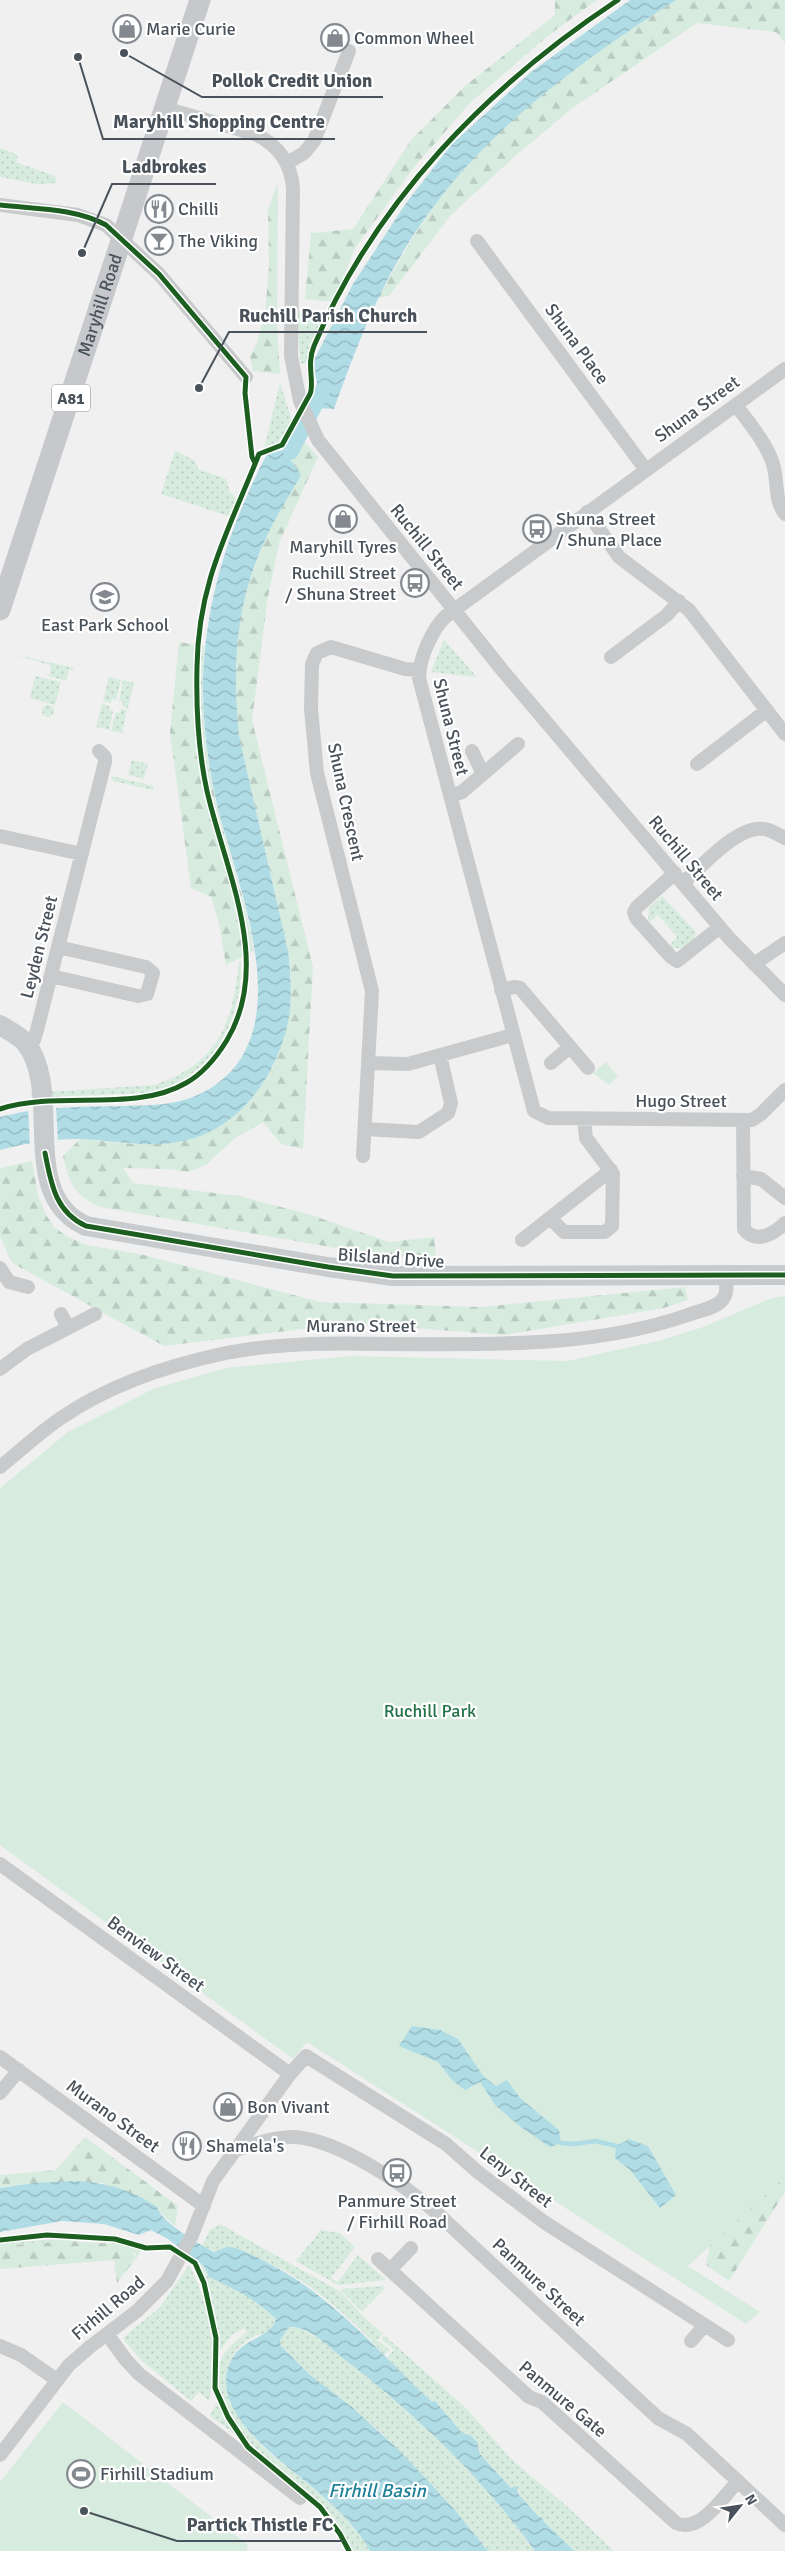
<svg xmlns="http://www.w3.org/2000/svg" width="785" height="2551" viewBox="0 0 785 2551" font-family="Signika,sans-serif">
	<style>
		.grass { fill: url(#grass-dots) }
		.forest { fill: url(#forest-firs) }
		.green { fill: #d7ecdf }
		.water { fill: url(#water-waves) }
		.pier { fill: #f0f0f0 }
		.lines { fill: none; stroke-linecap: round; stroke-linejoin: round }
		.stream { stroke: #b0dce6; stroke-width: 4.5 }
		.canal { stroke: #b0dce6; stroke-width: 15 }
		.minor { stroke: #c8cacb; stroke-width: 14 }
		.secondary { stroke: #c8cbcd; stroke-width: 20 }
		.primary { stroke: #c6c8cb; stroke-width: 21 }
		.cycleway-casing { stroke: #fff; stroke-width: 8 }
		.cycleway { stroke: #1b5e20; stroke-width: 5 }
		.labels { text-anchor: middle; stroke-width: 4.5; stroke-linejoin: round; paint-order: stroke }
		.shield { fill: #fff; stroke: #80868c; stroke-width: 1 }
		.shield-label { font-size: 16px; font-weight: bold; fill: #49525a }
		.poi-label { font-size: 18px; fill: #49525a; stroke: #fff; text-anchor: start }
		.street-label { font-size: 18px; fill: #49525a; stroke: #fff }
		.park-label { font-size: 18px; fill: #237248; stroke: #fff }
		.water-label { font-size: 19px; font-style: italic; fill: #1e8198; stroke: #fff }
		.leader { fill: none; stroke: #49525a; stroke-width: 2 }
		.callout-dot { fill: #49525a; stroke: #fff; stroke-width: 2 }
		.callout-label { font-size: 19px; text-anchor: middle; font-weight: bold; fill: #49525a; stroke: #fff; stroke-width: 4.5; stroke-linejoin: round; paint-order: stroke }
	</style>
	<defs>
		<pattern id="grass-dots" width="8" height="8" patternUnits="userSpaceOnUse" patternTransform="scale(1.25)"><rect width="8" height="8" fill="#d7ecdf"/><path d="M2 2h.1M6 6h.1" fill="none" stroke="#baccc2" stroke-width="1.8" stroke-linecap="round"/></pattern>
		<pattern id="forest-firs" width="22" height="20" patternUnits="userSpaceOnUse" patternTransform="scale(1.25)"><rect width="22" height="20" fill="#d7ecdf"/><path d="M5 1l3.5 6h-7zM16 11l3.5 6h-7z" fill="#baccc2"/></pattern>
		<pattern id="water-waves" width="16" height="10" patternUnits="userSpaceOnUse" patternTransform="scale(1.25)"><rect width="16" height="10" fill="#b0dce6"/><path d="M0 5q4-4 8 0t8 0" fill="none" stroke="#91b5bd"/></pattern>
	</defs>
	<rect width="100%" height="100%" fill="#f0f0f0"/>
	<!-- grass -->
	<path class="grass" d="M0,148l18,7 -2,7 39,14 2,7 -20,1 -37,-7z
		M302,310l26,2 -14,28 -7,23 -6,1 -2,-12 -1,-40z
		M280,383l13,41 -14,20 -15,5z
		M175,450l20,11 3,8 28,10 4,13 7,7 -9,17 -67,-22z
		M444,640l33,37 -46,-5z
		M12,654l62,14 -1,3 -4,-1 -3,11 -20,-6 5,-2 -1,-8z
		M35,676l26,6 -6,23 -25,-7z
		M109,677l12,3 -5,20 -4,-1 -1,4 -8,-2z
		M123,680l11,3 -6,25 -6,-2 1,-4 -4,-1z
		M102,704l8,2 -1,4 4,1 -4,19 -13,-3z
		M42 711a6 6 0 1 1 12 0a6 6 0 1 1-12 0Z
		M121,709l6,1 -5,23 -11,-2 5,-19 4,1z
		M132,760l16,4 -4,15 -16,-4z
		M111,776l43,10 -1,4 -40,-9z
		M662,896l34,36 -2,7 -10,9h-12l-2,-3 7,-8 -19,-22 -8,7 -2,-2 1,-13z
		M241,961c2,61 -31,121 -95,132l-114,5 -2,-5 124,-8c63,-20 79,-61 85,-123z
		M220,2224l121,68 23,25 19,17 -6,6 13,10 -6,5c-27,-32 -73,-73 -111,-90 -23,-10 -49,-8 -71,-19l7,-15z
		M321,2230l19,3 15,14 -24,31 7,4 20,-27 28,25 -48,5 -42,-24z
		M72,2238l53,5 17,7 -6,8v-4c-30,-23 -98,-9 -136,-8v-3z
		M196,2259l63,44 17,16 -8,14c-4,1 -7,1 -11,2 -52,25 -27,76 2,107 17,19 39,33 58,49 19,17 41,37 53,60h-18c-9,-19 -22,-39 -37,-53 -19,-17 -41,-31 -59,-49 -19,-19 -48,-61 -35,-89 5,-12 16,-20 26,-28l-3,-4 -12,7 -12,15 -17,-75z
		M189,2265c22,42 31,90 20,136l-10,-9 -8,9 -50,-41 -17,-20v-3l37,-31z
		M383,2286l2,2 -23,24 -22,-23z
		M289,2327c21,0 39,20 55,32 71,55 138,118 191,192h-47l-33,-41 -72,-76 -74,-60 -28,-28 -1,-6z
		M384,2335l83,74 43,49 59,50 45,43h-40l-16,-13 -39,-43 1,-4 -9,-3 -31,-34v-3l-10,-16 -8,-2 -27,-32 -3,1 -43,-40 -1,-6 6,-6 -13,-11z
		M217,2402l18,32 -25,-18z"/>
	<!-- forest -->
	<path class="forest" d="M555,0h42l-48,35 -79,68 -55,63 -60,82 -22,54 -28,-3 6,-66 42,-4 58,-89 54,-54 90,-71z
		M676,0h109v43l-9,-11 -79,-9 -123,84 -60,50 -63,58 -62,81 -11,2c25,-44 49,-88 83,-126 61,-69 138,-123 215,-172z
		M278,183l-1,143 3,48 -27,-3 -3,-14 7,-15 8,-28 4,-47 -1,-58z
		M302,439l16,18 -39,86 -11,54 -16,123 61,247 -10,182 -22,-5 -18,-22 -29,17 -28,26 -18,7 -18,-3 -47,-1 10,15 106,13 69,18 81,28 45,-5 2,20h-37l-28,-3 -271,-47c-26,-12 -31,-24 -37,-51l17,-17 53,5 44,-2 96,-75 13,-37 4,-24 1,-28 -3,-27 -49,-215c-5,-46 -7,-91 5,-136 6,-23 16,-45 24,-68 10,-31 19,-63 34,-93z
		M179,642l25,4c-1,39 -1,79 5,118 9,64 35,123 45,187l-28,14 -7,-42 -8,-26 -20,-9 -21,-156z
		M32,1161l6,34 8,20 9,13 13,9 19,8 57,10 176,47 161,5 204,-20 3,13 -24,8 -160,27 -152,-12 -188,23 -152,-83 -12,-27v-68z
		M785,2126v66l-56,89 -23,-16 14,-70z
		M85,2137l93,69 -3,21 -24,-24 -48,-20h-69l-34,5v-13l56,-5z
		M68,2241l48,3 15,4 5,10 -19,25 -3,-23 -114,9v-23z"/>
	<!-- green -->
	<path class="green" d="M606,1062l12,15 -9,8 -16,-12z
		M785,1296v881l-97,89 72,46 -14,12 -439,-282 -14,17 -293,-214v-357l68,-56 85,-43 73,-21 125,-12 216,5 95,-21 41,-13 69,-29z
		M63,2402l185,143 -2,6h-246v-69z"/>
	<!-- water -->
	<path class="water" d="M630,0h46c-95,61 -190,129 -255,224 -39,56 -64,120 -87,185l-17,-1 -8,-8 8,-16 -4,-22 40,-78 53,-81 46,-59 79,-72z
		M296,427l6,12 -11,21 10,15c-12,21 -25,41 -35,63 -31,67 -34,126 -27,198l49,215c3,26 5,54 -2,80 -15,53 -51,101 -108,111 -33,6 -66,-2 -99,-3 -27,0 -53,4 -79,11v-33l4,-1c38,-10 79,-9 118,-10 27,-1 53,0 78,-12 107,-53 37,-206 17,-290 -9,-39 -14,-78 -14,-118 1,-83 26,-159 64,-232l16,-4z
		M412,2026l28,4 18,9 26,38 12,9 11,-6 13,18 39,32 2,13 -11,4 -28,-19 -26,-22 -16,-24 -15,8 -13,-10 -14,-18 -39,-16z
		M629,2139l19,7 28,49 -16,13 -30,-38 -15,-12 1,-12z
		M76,2181c30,2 55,8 81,26 5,16 42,37 57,45 4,-2 10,-4 14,-5 10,0 24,8 32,12 70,33 117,92 172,143l3,-1 27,32 8,2 7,7 3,12 31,34 5,-2 3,9 20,22 4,1v3l31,30h-39c-53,-74 -120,-137 -191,-192 -16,-12 -34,-33 -55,-32l-9,13 1,6 28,28 44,34 47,43 55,59 33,41h-118c-12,-23 -34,-43 -53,-60 -31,-27 -104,-74 -89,-123 9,-31 41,-27 48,-49 -20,-20 -42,-30 -67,-42l-5,-11 -36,-27 -17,-9 -12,5 -35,-11 -42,-3 -62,11v-44l34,-5z"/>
	<!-- pier -->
	<path class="pier" d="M56,1106l2,37 -28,3 -2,-38z"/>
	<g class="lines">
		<!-- stream -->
		<path class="stream" d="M561,2143l12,1 23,-3 20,5"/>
		<!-- canal -->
		<path class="canal" d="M291,452l33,-64"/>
		<!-- minor -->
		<path class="minor" d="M164,108l91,26c23,11 36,28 38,54l-2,168 9,45 18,39 185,231 226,267 56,57
			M287,163l17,-10 10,-12 35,-90
			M0,205l78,10 28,10 53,49 87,103
			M477,241l169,229
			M785,369l-339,247c-14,13 -27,43 -27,62l115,433 14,7 204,2 9,-6 24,-24
			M736,405c12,17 29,36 36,56 7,18 1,37 13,53
			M587,512l32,45 70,53 96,124
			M611,657l56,-42 12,-14
			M472,751l11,23
			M697,764l70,-54
			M450,796l12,-4 56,-48
			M0,836l82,18
			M675,873l-38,34 -3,5 2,6 35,39 6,4 43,-34
			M683,883c18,-16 55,-58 80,-54 8,0 15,6 22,9
			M754,964l31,-21
			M51,976l87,20 9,-2 6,-21 -7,-6 -88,-20
			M501,990l13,-3 6,1 68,80
			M27,1046l7,-6 3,-10 68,-268v-5l-6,-6
			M369,1063l39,1 105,-29
			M551,1063l19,-16
			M743,1120l1,109c12,16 31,4 41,-6
			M365,1129l54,3 29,-19 3,-10 -11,-48
			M363,1156l9,-165 -55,-218 -6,-64 1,-45 5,-11 14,-6 74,22 14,1
			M743,1176l18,3 24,19
			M551,1219l13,13h41l7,-6 1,-52 -27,-36 -2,-19
			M522,1240l89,-70
			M0,1268l9,14 19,5
			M61,1314l7,14
			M0,1369l27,-20 68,-35
			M0,1467c20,-16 40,-35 61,-49 48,-33 108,-53 165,-65 51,-10 105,-10 157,-9 103,0 206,5 305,-29 10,-4 29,-7 35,-16 5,-6 3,-16 3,-23
			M0,1864l290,210
			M0,2057l204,149
			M0,2093l19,-23
			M235,2150c19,-5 40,-14 60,-13 44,3 110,48 143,77l220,204 29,16 98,91
			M378,2259l151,138 13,5 134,121c24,11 48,-27 62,-42
			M390,2270l21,-22
			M107,2334l19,26 13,14 161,124
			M691,2341l14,-16
			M0,2346l21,9 36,25
			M0,2455l69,-90 22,-19 46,-35 30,-30 25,-46 21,-54 77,-107 16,-18 140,88 33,29 65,49 184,118"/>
		<!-- secondary -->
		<path class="secondary" d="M0,1025c8,5 18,10 25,17 40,50 -9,153 61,184l242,41 65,9 392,-1"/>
		<!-- primary -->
		<path class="primary" id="s1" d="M0,610l200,-610"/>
		<defs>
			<path id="cycleway" d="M0,205c35,4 75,3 106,20l53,49 87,103 -1,16 7,64 3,6
				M0,1109c58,-19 135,4 186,-26 18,-10 30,-25 41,-43 46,-77 -2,-170 -20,-249 -9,-41 -11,-83 -10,-124 1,-85 32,-137 62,-213l23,-9 28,-51c5,-11 -4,-29 4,-48 61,-145 175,-261 304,-346
				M45,1153c6,30 10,59 41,73l242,41 65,9 392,-1
				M0,2240l47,-5 68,4 31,9 24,-1 25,16 9,20 12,55 -1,50 13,29 20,30 72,60 20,27 9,17"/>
		</defs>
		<!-- cycleway casing -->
		<use href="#cycleway" class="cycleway-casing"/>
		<!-- cycleway -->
		<use href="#cycleway" class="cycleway"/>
	</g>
	<!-- icons -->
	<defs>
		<symbol id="shop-ring" viewBox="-11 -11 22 22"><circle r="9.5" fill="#fff" stroke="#83898e" stroke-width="1.5"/><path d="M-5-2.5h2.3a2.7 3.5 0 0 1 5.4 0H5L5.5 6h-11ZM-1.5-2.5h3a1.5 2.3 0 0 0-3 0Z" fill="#83898e"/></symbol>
		<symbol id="restaurant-ring" viewBox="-11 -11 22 22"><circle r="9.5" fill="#fff" stroke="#83898e" stroke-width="1.5"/><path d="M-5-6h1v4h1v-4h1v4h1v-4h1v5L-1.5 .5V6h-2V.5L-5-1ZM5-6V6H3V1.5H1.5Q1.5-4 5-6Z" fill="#83898e"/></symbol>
		<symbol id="bar-ring" viewBox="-11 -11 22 22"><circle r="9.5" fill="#fff" stroke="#83898e" stroke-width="1.5"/><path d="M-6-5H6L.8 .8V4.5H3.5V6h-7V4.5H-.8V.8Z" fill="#83898e"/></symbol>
		<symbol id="bus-ring" viewBox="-11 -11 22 22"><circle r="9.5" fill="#fff" stroke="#83898e" stroke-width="1.5"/><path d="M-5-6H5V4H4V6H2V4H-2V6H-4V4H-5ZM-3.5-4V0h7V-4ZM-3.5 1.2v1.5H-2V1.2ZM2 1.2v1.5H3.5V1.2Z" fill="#83898e"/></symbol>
		<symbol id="school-ring" viewBox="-11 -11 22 22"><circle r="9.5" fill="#fff" stroke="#83898e" stroke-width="1.5"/><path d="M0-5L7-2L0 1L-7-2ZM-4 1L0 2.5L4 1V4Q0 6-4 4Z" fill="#83898e"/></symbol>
		<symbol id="stadium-ring" viewBox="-11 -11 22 22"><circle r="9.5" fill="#fff" stroke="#83898e" stroke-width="1.5"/><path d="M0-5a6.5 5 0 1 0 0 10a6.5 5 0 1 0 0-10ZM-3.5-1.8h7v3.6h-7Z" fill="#83898e"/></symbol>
	</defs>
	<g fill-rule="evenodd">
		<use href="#shop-ring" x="111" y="13" width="32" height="32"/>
		<use href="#shop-ring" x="319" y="22" width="32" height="32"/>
		<use href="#restaurant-ring" x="143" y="193" width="32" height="32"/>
		<use href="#bar-ring" x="143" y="225" width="32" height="32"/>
		<use href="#shop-ring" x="327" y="503" width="32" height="32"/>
		<use href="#bus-ring" x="521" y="513" width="32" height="32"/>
		<use href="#bus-ring" x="399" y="567" width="32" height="32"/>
		<use href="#school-ring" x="89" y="581" width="32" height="32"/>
		<use href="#shop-ring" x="212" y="2091" width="32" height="32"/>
		<use href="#restaurant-ring" x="171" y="2130" width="32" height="32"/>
		<use href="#bus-ring" x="381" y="2157" width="32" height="32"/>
		<use href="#stadium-ring" x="65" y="2458" width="32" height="32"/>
	</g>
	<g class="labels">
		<!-- shield labels -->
		<rect class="shield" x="52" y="384.5" width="38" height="27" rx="4"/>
		<g class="shield-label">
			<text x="71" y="404">A81</text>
		</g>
		<!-- poi labels -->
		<g class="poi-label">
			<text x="146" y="35">Marie Curie</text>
			<text x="354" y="44">Common Wheel</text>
			<text x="178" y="215">Chilli</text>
			<text x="178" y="247">The Viking</text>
			<text x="556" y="525">Shuna Street<tspan x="556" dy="21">/ Shuna Place</tspan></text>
			<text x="343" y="553" text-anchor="middle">Maryhill Tyres</text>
			<text x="396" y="579" text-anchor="end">Ruchill Street<tspan x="396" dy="21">/ Shuna Street</tspan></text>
			<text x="105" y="631" text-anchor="middle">East Park School</text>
			<text x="247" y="2113">Bon Vivant</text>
			<text x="206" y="2152">Shamela's</text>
			<text x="397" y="2207" text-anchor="middle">Panmure Street<tspan x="397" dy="21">/ Firhill Road</tspan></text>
			<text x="100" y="2480">Firhill Stadium</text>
		</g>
		<!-- street labels -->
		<g class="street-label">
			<text dy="6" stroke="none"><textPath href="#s1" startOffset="321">Maryhill Road</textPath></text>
			<text transform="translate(577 344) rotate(54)" y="6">Shuna Place</text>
			<text transform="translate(697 409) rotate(-36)" y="6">Shuna Street</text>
			<text transform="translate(427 547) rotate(51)" y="6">Ruchill Street</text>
			<text transform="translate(451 727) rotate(76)" y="6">Shuna Street</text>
			<text transform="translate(346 802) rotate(78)" y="6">Shuna Crescent</text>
			<text transform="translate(686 858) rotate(50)" y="6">Ruchill Street</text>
			<text transform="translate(39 947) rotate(-76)" y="6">Leyden Street</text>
			<text x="681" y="1107">Hugo Street</text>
			<text transform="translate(391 1258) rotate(4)" y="6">Bilsland Drive</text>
			<text x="361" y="1332">Murano Street</text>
			<text transform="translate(156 1954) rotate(36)" y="6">Benview Street</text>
			<text transform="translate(113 2116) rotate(36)" y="6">Murano Street</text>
			<text transform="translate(516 2177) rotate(38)" y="6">Leny Street</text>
			<text transform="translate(539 2282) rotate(43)" y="6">Panmure Street</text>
			<text transform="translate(108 2308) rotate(-40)" y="6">Firhill Road</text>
			<text transform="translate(563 2399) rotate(40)" y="6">Panmure Gate</text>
		</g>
		<!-- park labels -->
		<g class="park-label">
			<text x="430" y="1717">Ruchill Park</text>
		</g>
		<!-- water labels -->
		<g class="water-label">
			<text x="377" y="2497">Firhill Basin</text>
		</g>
	</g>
	<!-- callouts -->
	<path class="leader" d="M124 53L202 97H383M78 57L103 139H335M82 253L112 184H216M199 388L229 332H427M84 2511L177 2541H343"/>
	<g class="callout-dot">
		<circle cx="124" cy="53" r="5"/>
		<circle cx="78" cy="57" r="5"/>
		<circle cx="82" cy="253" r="5"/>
		<circle cx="199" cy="388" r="5"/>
		<circle cx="84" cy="2511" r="5"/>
	</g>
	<g class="callout-label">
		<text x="292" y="87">Pollok Credit Union</text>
		<text x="219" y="128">Maryhill Shopping Centre</text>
		<text x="164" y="173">Ladbrokes</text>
		<text x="328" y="322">Ruchill Parish Church</text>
		<text x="260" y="2531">Partick Thistle FC</text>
	</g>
	<!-- north arrow -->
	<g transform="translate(740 2506) rotate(60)" stroke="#ffffff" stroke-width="4" paint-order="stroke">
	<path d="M0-4L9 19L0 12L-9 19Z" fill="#49525a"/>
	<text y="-8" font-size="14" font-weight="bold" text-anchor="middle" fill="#49525a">N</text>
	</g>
</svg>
